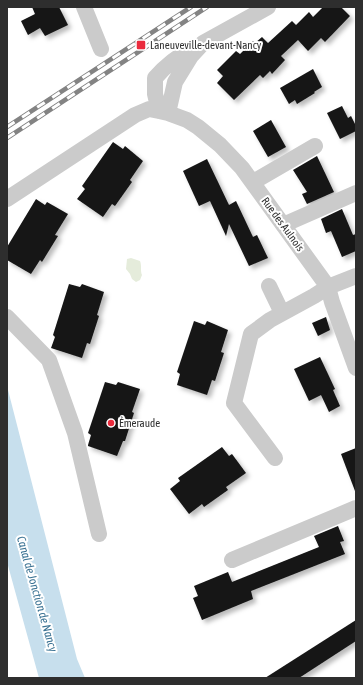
<svg xmlns="http://www.w3.org/2000/svg" width="363" height="685" viewBox="0 0 363 685" font-family="'Asap Condensed',sans-serif">
	<style>
		.green { fill: #e5ecdb }
		.water { fill: #c7dfed }
		.building { fill: #151515; filter: url(#shadow) }
		.lines { fill: none; stroke-linecap: round; stroke-linejoin: round }
		.minor { stroke: #cbcbcb; stroke-width: 16 }
		.rail-casing { stroke: #838383; stroke-width: 4.5 }
		.rail { stroke: #fff; stroke-width: 3; stroke-dasharray: 9; stroke-linecap: butt }
		.poi-dot { fill: #ea2b3d; stroke: #fff; stroke-width: 1.5 }
		.labels { text-anchor: middle; stroke-width: 4; stroke-linejoin: round; paint-order: stroke }
		.poi-label { font-size: 11px; fill: #2e2e2e; stroke: #fff; text-anchor: start }
		.street-label { font-size: 11px; fill: #2e2e2e; stroke: #fff }
		.water-label { font-size: 12px; font-style: italic; fill: #3a7293; stroke: #fff }
	</style>
	<defs>
		<filter id="shadow"><feDropShadow dx="3.5" dy="3.5" stdDeviation="2" flood-color="#0004"/></filter>
	</defs>
	<rect width="100%" height="100%" fill="#fff"/>
	<!-- green -->
	<path class="green" d="M131,258l9,3c2,5 0,10 2,14l-2,5 -4,2 -4,-3 -2,-5 -4,-5 1,-10z"/>
	<!-- water -->
	<path class="water" d="M7,386l70,273 8,19h-46l-32,-116z"/>
	<!-- building -->
	<path class="building" d="M32,7h27l9,18 -23,11 -5,-8 -12,7 -7,-14 14,-7z
		M323,7h18l9,9 -25,26 -4,-4 -13,13 -10,-11 -17,16 4,4 -13,14 -2,-3 -7,7 -3,-3 -26,25 -17,-17 6,-7 -6,-6 19,-19 4,3 13,-13 2,2 7,-6 6,6 24,-22 4,4 13,-13 4,5z
		M313,69l9,18 -8,5 1,1 -18,11 -2,-4 -6,4 -9,-16z
		M342,106l6,12 3,-2 5,10v5l-16,8 -13,-26z
		M271,120l15,27 -18,10 -15,-26z
		M113,142l10,7 2,-3 18,15 -13,19 2,2 -17,24 -3,-2 -9,13 -26,-18 8,-10 -3,-3z
		M317,156l17,36 -27,12 -5,-10 5,-2 -14,-22z
		M207,159l22,46 7,-4 17,36 4,-2 11,23 -19,8 -20,-42 -3,12 -16,-35 -11,5 -16,-35z
		M36,199l9,6 2,-3 21,12 -13,21 3,1 -16,26 -2,-2 -9,14 -24,-14v-13z
		M342,209l11,26 3,-1v17l-14,6 -11,-26 -5,2 -5,-14z
		M69,284l11,3 2,-3 22,8 -7,23 2,1 -9,28 -3,-1 -5,15 -31,-10 4,-11 -2,-2z
		M326,317l4,13 -12,6 -6,-13z
		M194,321l11,4 2,-4 21,9 -7,22 3,1 -9,28 -3,-1 -5,15 -30,-10 3,-11 -3,-2z
		M320,357l15,32 -2,1 7,16 -11,6 -8,-17 -12,6 -15,-32z
		M105,382l11,3 2,-3 22,7 -8,23 2,1 -9,28h-2l-6,15 -29,-10v-1l3,-10 -3,-2z
		M222,447l7,9 3,-2 14,19 -20,14 2,3 -24,17 -2,-3 -13,10 -19,-25 10,-8 -2,-3z
		M356,448v43h-1l-14,-37z
		M338,526l6,15 -4,1 5,12 -94,37 2,8 -51,21 -9,-22 5,-2 -4,-10 34,-14 4,10 87,-35 -5,-11z
		M356,620v21l-57,37h-34z"/>
	<g class="lines">
		<!-- minor -->
		<path class="minor" d="M84,7l17,42
			M159,111l-4,-17v-16c11,-13 23,-22 38,-30
			M168,113l7,-31 16,-26 12,-13 65,-36
			M253,182l62,-36
			M7,199l128,-84 14,-6 10,2 9,2 19,7 11,7 22,18 22,23 86,119 4,15 24,66
			M283,225l73,-32
			M269,286l13,27
			M7,317l42,43 26,73 24,101
			M275,458l-41,-55 17,-69 19,-14 44,-24 14,-9 28,-11
			M232,560l124,-52"/>
		<defs>
			<path id="rail" d="M7,127l184,-120
				M7,138l200,-131"/>
		</defs>
		<!-- rail casing -->
		<use href="#rail" class="rail-casing"/>
		<!-- rail -->
		<use href="#rail" class="rail"/>
	</g>
	<!-- markers -->
	<g class="poi-dot">
		<rect x="136" y="40" width="10" height="10" rx="2"/>
		<circle cx="111" cy="423" r="4"/>
	</g>
	<g class="labels">
		<!-- poi labels -->
		<g class="poi-label">
			<text x="150" y="49">Laneuveville-devant-Nancy</text>
			<text x="119" y="427">Émeraude</text>
		</g>
		<!-- street labels -->
		<g class="street-label">
			<text transform="translate(283 224) rotate(54)" y="4">Rue des Aulnois</text>
		</g>
		<!-- water labels -->
		<g class="water-label">
			<text transform="translate(37 594) rotate(74)" y="4">Canal de Jonction de Nancy</text>
		</g>
	</g>
	<!-- border -->
	<rect width="363" height="685" fill="none" stroke="#2e2e2e" stroke-width="16"/>
</svg>
